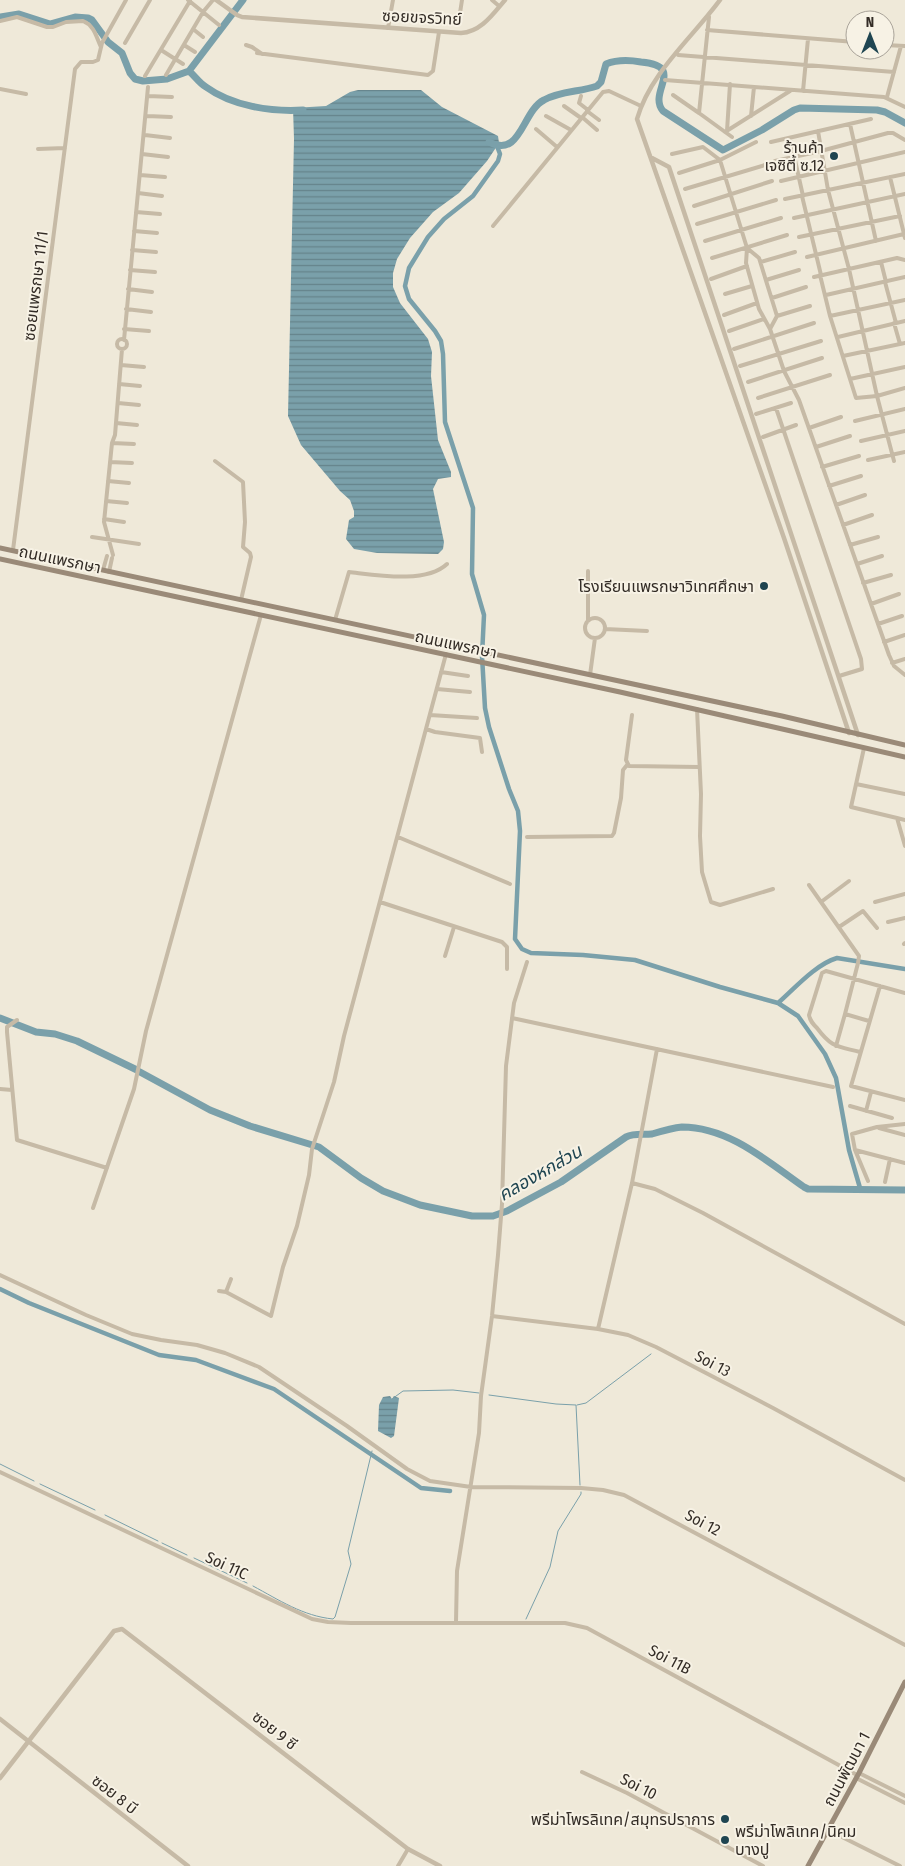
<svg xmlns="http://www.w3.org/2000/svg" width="905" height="1866" viewBox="0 0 905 1866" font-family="'Fira Sans Condensed','Noto Sans Thai',sans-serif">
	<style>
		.water { fill: url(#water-rules) }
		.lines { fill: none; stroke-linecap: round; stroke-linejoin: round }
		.stream { stroke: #7aa0aa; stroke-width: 1 }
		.canal { stroke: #7aa0aa; stroke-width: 4.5 }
		.river { stroke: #7aa0aa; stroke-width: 7 }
		.minor { stroke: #c6baa6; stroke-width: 4 }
		.tertiary { stroke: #c6baa6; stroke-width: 4.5 }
		.secondary { stroke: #9a8a78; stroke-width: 5 }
		.poi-dot { fill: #1f4551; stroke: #f7f2e5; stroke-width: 2 }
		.labels { text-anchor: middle; stroke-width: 4; stroke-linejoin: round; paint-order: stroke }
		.street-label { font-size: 16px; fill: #332c26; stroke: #f7f2e5 }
		.poi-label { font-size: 16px; fill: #332c26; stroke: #f7f2e5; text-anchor: end }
		.water-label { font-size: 18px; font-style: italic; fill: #1f4551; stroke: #f7f2e5 }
	</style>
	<defs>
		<pattern id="water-rules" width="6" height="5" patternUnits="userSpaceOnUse" patternTransform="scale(1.25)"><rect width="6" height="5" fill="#7aa0aa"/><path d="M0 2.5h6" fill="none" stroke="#65838a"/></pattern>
	</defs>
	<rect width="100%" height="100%" fill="#efe9d9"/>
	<!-- water -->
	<path class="water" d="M358,90h63l21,17 56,29 1,7 -12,18 -28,32 -26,19 -23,26 -13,21 -4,14v14l7,16 28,36 4,13 -1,24 7,64 13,32v5l-13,2 -5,10 11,53 -1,7 -5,5 -61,-1 -23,-4 -8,-10 3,-19 5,-3v-6l-4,-11 -10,-9 -39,-46 -13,-29 6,-277 -1,-31 33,-2 24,-14z
		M390,1396l2,3 2,-3 5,2 -5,38 -3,2 -13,-7 1,-26 4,-8z"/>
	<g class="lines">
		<!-- stream -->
		<path class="stream" d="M489,1395l67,9 20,1 4,80
			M392,1399l11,-8 50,-1 26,3
			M577,1405l9,-2 65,-49
			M0,1464l34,17
			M40,1484l55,26
			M105,1515l53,26
			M162,1543l25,12
			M194,1558l53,25
			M253,1586c26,14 50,30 80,33l2,-2 16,-53 -3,-13 24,-100
			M526,1619l24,-52 8,-36 23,-37v-2"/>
		<!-- canal -->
		<path class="canal" d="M497,146l3,8 -2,7 -25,35 -29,23 -16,18 -19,31 -4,18 4,13 26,32 6,10 2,13 2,68 28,86 -1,66 12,41 -2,41 3,52 4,19 20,62 9,22 2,20 -5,108 7,10 9,4 52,2 52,5 85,27 58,16 20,13 27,38 11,24 13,72 11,38
			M778,1003c16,-14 38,-39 59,-45l68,11
			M0,1289l29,14 130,52 37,5 78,29 147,99 29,3"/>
		<!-- river -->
		<path class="river" d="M0,17l19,-3 31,10 25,-7 13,1 4,2 16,22 14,11 8,20 5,6 8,2 24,-2 22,-8
			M189,71c6,5 10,12 17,16 26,19 65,25 97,23
			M189,71l54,-71
			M489,142c32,17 33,-31 55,-42 16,-9 36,-8 53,-14l4,-4 5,-18c10,-4 24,-4 35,-2 46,4 6,30 22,49l60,39 39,-20 32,-20 6,-2 77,2 8,2 20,11
			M0,1018l36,14 19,2 22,7 60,29
			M140,1072l70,38 40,16 69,21 42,31 22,13 37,14 52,11h21l14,-5 54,-29 65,-45c8,-4 17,-2 26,-3 10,-3 20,-6 30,-7 47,0 86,35 122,60l4,2 97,1"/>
		<!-- minor -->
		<path class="minor" d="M188,0l31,25
			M492,0l7,6
			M460,13l2,-13
			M709,17l-10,96 33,24
			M0,21l17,-4 30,10h6l13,-5 17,-1c12,5 13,16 18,26
			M388,28l5,-28
			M193,29l10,8
			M707,30l148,12
			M125,43l25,-43
			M184,45l11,7
			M246,45l6,2 10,7
			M885,45l20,1
			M161,50l22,14
			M257,53l171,22 5,-4 6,-39
			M678,55l216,17
			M166,75l37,-63 10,-12
			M145,76l45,-75
			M665,80l219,17 21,10
			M0,89l26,5
			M803,91l5,-52
			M673,95l26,18
			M148,96l24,1
			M581,96l-2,7 9,7
			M887,97l14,-51
			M564,106l17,12
			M587,111l12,9
			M147,116l24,1
			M546,116l25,14
			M751,116l3,-29
			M582,117l15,13
			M850,124l26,117
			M536,129l21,18
			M727,131l3,-47
			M818,131l10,59 21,79 28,127 17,65
			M725,132l65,-41
			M145,135l25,3
			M790,138l13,58
			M771,142l100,-23
			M38,149l27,-1
			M142,154l26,3
			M672,154l31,-7 17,13 27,88 -1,15 13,46 11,20 14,42 15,29 90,255 5,11 11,9
			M775,161l46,-10 67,-18h5l12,7
			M679,173l41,-13 36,-18
			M140,175l25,2
			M890,177l15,61
			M781,181l124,-29
			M685,189l80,-24
			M138,193l24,3
			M802,196l19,79
			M785,199l120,-25
			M694,206l78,-25
			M136,212l24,2
			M794,218l111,-24
			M697,224l79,-24
			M493,226l110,-134 6,-1 32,15
			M134,231l23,2
			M799,237l101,-21
			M705,241l76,-23
			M747,248l12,10 18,58 -7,13
			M132,250l24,2
			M807,257l97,-23
			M712,258l75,-23
			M761,262l34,-10
			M881,262l5,20
			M130,270l25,2
			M820,275l10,41 26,82 21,-2 28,-8
			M814,277l83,-19 8,2
			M711,279l36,-13
			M766,280l33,-10
			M885,282l11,41
			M128,289l24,3
			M725,294l27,-8
			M826,295l79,-18
			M772,298l34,-11
			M126,309l25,3
			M724,315l33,-12
			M777,316l33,-10
			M830,316l75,-16
			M894,323l6,21
			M124,329l25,2
			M729,331l35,-12
			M838,337l67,-16
			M117 344a5 5 0 1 1 10 0a5 5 0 1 1-10 0Z
			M124,340l24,-253
			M734,349l80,-26
			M843,356l62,-13
			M121,365l23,2
			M740,366l81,-25
			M850,379l55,-12
			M748,382l74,-24
			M119,384l21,2
			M758,398l72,-23
			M118,403l21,2
			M776,408l85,251 1,10 -23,7
			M756,414l35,-11
			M855,421l50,-12
			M116,423l21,2
			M809,428l32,-11
			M763,437l33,-12
			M861,441l44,-10
			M112,443l22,1
			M816,447l34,-11
			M868,460l37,-8
			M215,461l28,21 2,40 -2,25 7,6 1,4 -10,43
			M110,462l22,1
			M822,467l37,-11
			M108,481l21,2
			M829,486l32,-10
			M106,501l21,2
			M836,505l29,-10
			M104,519l20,3
			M843,525l29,-10
			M92,537l47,7
			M850,545l28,-8
			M13,550l62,-481 6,-7h12l5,-2 4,-17 24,-43
			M113,555l-9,-33 8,-79 3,-8 7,-86
			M857,564l25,-8
			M103,570l4,-14
			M109,572l3,-14
			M863,583l28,-8
			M871,604l28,-10
			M585 628a10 10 0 1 1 20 0a10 10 0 1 1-20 0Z
			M335,620l14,-48c27,3 77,12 98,-8
			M588,621v-50
			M878,624l24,-8
			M605,629l42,2
			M884,642l21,-7
			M892,663l13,-4
			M441,672l27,4
			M590,675l5,-37
			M437,689l33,3
			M697,709l4,85 -1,42 2,36 9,30 9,3 53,-16
			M430,715l47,3
			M632,715l-6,45 3,6 70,1
			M426,729l9,3 45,6 2,14
			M864,748l-13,59 46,11 8,28
			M856,784l49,10
			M897,818l8,2
			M398,837l112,47
			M527,837l85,-1 2,-3 7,-35 2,-28 4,-5
			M809,885l50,71 -1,7 -13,51 24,7
			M380,902l122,40 5,5v22
			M821,902l28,-21
			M875,902l30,-8
			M888,922l17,-4
			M839,927l24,-16 14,17
			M904,944l1,-1
			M445,956l9,-29
			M880,986l-29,100 54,14
			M512,1018l321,69
			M17,1020l-10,7v5l10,108 90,28
			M836,1046l9,-32
			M860,1052c-23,-6 -28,-4 -43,-24 -4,-4 -7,-7 -8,-13l13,-42 4,-2 79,22
			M0,1089l12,1
			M850,1106l42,12
			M866,1111l5,-19
			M879,1128l26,7
			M855,1150l50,13
			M868,1181l-13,-31 -3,-16 25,-7 28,-3
			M885,1182l5,-23
			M632,1183l23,6 48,24 202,111
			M93,1208l41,-119 12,-58 115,-416
			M0,1275l86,40 46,19 29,6 36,5 28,8 34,14 88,59 60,43 23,12 41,6 110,1 22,2 21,5 281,150
			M219,1291l7,1 45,24 12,-49 14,-41 12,-51 3,-26 22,-67 10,-46 102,-382
			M226,1292l5,-13
			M492,1316l106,13 30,6 28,12 117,61 132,72
			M598,1329l34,-146 25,-134
			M0,1472l312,147 16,3 23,1h214l22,5 270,147
			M456,1622l1,-51 22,-138 2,-37 11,-80 6,-61 4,-51 4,-138 8,-63 13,-41
			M582,1772l45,21 136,73
			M859,1773l46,23
			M856,1778l49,25
			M842,1837l58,29
			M398,1866l10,-17"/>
		<!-- tertiary -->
		<path class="tertiary" d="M216,0l21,15 5,2 219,16c20,-1 32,-19 44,-33
			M720,0c-28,38 -70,73 -83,119l147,419 65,195
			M652,158l17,9 189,568
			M0,1719l188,147
			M0,1778l114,-147 8,-2 286,220 32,17"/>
		<!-- secondary -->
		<path class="secondary" d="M0,548l782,168 123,29
			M0,559l620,133 285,65
			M808,1866l51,-93 46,-91"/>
	</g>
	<!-- markers -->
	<g class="poi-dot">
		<circle cx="834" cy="156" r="5"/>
		<circle cx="764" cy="586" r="5"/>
		<circle cx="725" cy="1819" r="5"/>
		<circle cx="725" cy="1840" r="5"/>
	</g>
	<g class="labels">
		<!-- street labels -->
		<g class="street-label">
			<text transform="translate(422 17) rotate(3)" y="6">ซอยขจรวิทย์</text>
			<text transform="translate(35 286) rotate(-83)" y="6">ซอยแพรกษา 11/1</text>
			<text transform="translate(60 559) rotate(12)" y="6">ถนนแพรกษา</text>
			<text transform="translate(456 644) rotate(12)" y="6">ถนนแพรกษา</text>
			<text transform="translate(713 1363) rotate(28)" y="6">Soi 13</text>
			<text transform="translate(703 1522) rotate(28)" y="6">Soi 12</text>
			<text transform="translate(227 1565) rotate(25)" y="6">Soi 11C</text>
			<text transform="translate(670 1659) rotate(28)" y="6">Soi 11B</text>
			<text transform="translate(275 1730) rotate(38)" y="6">ซอย 9 ซี</text>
			<text transform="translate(846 1769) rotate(-62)" y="6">ถนนพัฒนา 1</text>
			<text transform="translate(639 1786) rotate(27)" y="6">Soi 10</text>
			<text transform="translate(115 1794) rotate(38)" y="6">ซอย 8 บี</text>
		</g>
		<!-- poi labels -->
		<g class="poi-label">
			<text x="824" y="153">ร้านค้า<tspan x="824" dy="18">เจซิตี้ ซ.12</tspan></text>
			<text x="754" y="592">โรงเรียนแพรกษาวิเทศศึกษา</text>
			<text x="715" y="1825">พรีม่าโพรลิเทค/สมุทรปราการ</text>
			<text x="735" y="1837" text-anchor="start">พรีม่าโพลิเทค/นิคม<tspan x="735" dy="18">บางปู</tspan></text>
		</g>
		<!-- water labels -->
		<g class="water-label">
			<text transform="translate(540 1173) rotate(-30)" y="6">คลองหกส่วน</text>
		</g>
	</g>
	<!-- north arrow -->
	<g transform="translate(870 35)"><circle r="24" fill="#f7f2e5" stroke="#a9a399"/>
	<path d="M0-4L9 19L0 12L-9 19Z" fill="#1f4551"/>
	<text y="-8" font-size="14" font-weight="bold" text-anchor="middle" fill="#332c26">N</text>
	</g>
</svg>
